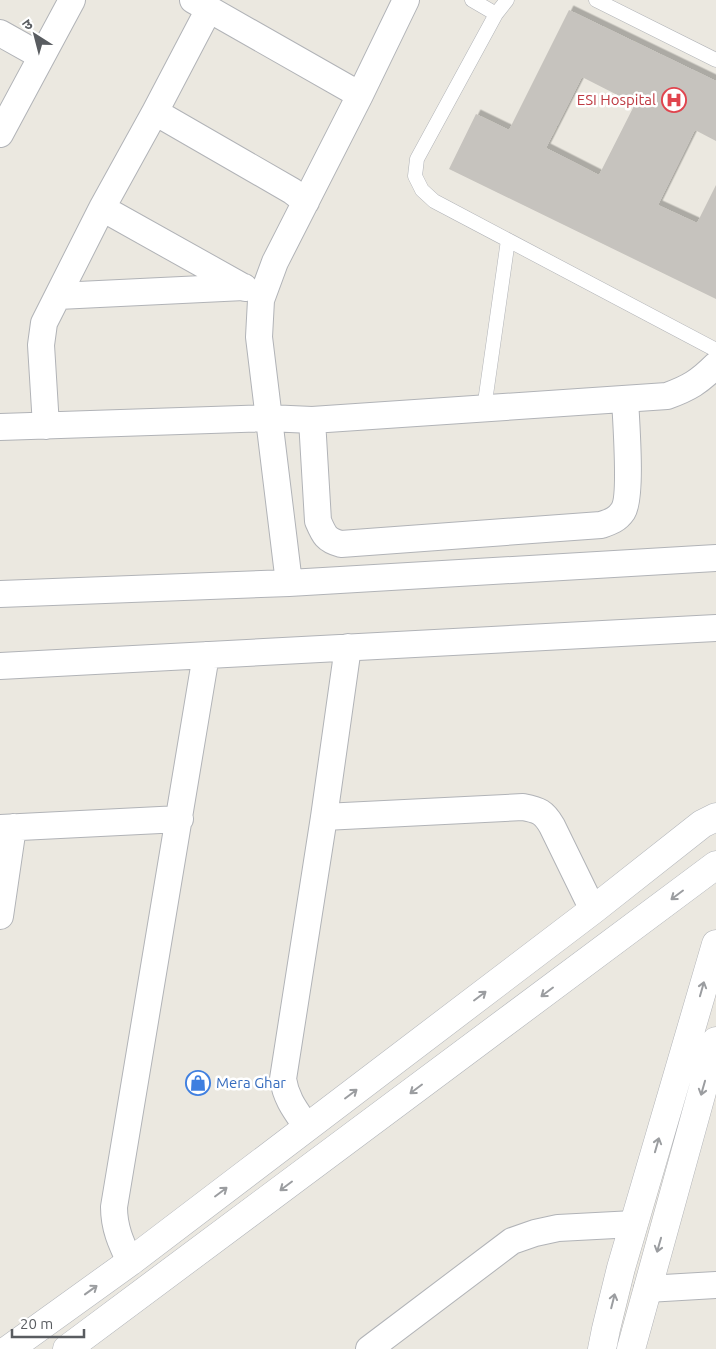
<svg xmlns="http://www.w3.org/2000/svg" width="716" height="1349" viewBox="0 0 716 1349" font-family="Ubuntu,'Noto Sans Devanagari',sans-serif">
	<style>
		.building { fill: #c6c3be; fill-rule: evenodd; filter: url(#shadow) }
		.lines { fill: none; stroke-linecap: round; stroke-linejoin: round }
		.service-casing { stroke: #b1b3b7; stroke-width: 15 }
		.minor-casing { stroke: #b1b3b7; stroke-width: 28 }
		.tertiary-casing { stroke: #b1b3b7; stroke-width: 29 }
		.secondary-casing { stroke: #b2b5ba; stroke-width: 29 }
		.service { stroke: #fff; stroke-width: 14 }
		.minor { stroke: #fff; stroke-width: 26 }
		.tertiary { stroke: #fff; stroke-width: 28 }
		.secondary { stroke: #fff; stroke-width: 28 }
		.oneway { stroke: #9b9da0 }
		.labels { text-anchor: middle; stroke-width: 5; stroke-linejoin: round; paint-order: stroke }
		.health-label { font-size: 15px; fill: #be3a42; stroke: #fff; text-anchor: end }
		.shop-label { font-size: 15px; fill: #366cbe; stroke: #fff; text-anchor: start }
	</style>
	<defs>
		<filter id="shadow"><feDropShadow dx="4.5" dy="-4.5" stdDeviation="0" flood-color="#0004"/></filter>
	</defs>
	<rect width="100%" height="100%" fill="#ebe8e0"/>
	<!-- building -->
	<path class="building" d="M569,10l147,71v60l-21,-11 -37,75 39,18 19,-38v114l-267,-130 27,-55 33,16zM582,77l53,27 -36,71 -53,-27z"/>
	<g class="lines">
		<defs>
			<path id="service" d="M472,0l24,14
				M507,0l-11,14 -79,145 -2,17 7,14 12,11 282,149
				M596,0l120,60
				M484,409l24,-169"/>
			<path id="minor" d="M193,0l167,95
				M0,33l41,23
				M155,112l137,79 14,11
				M0,134l72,-134
				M102,208l143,80
				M58,296l186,-9
				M312,420l6,101c6,14 8,19 23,23l260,-19c9,-3 16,-5 22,-14 9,-14 3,-91 2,-112
				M46,426l-5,-81 3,-22 58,-115 53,-96 54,-103
				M0,427l268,-9 44,2 355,-24c22,-8 32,-14 49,-31
				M289,583l-30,-246 2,-37 14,-38 85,-167 46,-95
				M0,594l289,-11 427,-25
				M0,666l716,-38
				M324,817l199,-10c16,3 21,5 29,19l41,84
				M0,828l180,-9
				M0,916l13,-89
				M307,1127c-11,-16 -21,-28 -24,-48l41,-262 24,-170
				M130,1262c-9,-19 -16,-34 -16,-55l92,-552
				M647,1289l69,-4
				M369,1349l143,-108 23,-8 23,-5 76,-4"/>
			<path id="tertiary" d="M602,1349l4,-20 15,-61 95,-324
				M631,1349l85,-308"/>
			<path id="secondary" d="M9,1349l121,-87 463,-352 109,-86 14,-7
				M67,1349l649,-484"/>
		</defs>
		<!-- service casing -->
		<use href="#service" class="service-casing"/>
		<!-- minor casing -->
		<use href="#minor" class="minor-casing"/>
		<!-- tertiary casing -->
		<use href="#tertiary" class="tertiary-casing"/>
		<!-- secondary casing -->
		<use href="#secondary" class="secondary-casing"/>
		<!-- service -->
		<use href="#service" class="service"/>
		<!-- minor -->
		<use href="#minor" class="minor"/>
		<!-- tertiary -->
		<use href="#tertiary" class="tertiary"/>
		<!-- secondary -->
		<use href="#secondary" class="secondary"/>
	</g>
	<!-- one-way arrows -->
	<defs><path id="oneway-shaft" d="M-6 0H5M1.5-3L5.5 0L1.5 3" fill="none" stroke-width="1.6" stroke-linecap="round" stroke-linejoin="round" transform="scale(1.25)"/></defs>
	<g class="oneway">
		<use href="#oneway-shaft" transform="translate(677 895) rotate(143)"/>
		<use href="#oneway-shaft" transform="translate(702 989) rotate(-74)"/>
		<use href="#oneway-shaft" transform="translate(547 992) rotate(143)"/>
		<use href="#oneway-shaft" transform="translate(480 996) rotate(-37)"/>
		<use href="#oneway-shaft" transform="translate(703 1088) rotate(106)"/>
		<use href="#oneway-shaft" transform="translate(416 1089) rotate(143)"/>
		<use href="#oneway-shaft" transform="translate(351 1094) rotate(-37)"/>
		<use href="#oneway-shaft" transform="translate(657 1145) rotate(-74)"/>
		<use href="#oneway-shaft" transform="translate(286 1186) rotate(143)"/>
		<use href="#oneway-shaft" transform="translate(221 1192) rotate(-37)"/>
		<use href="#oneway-shaft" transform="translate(659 1245) rotate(106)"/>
		<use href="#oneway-shaft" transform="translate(91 1290) rotate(-36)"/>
		<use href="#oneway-shaft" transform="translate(613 1301) rotate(-76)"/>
	</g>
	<!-- icons -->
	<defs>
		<symbol id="hospital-ring" viewBox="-11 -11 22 22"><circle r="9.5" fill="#fff" stroke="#e0444e" stroke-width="1.5"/><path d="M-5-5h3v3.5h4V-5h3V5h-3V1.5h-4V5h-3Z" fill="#e0444e"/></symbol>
		<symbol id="shop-ring" viewBox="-11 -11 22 22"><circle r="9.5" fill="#fff" stroke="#3f7fe0" stroke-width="1.5"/><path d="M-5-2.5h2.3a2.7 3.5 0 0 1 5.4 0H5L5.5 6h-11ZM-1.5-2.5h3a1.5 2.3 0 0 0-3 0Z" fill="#3f7fe0"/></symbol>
	</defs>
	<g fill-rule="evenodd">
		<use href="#hospital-ring" x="660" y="86" width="28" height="28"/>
		<use href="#shop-ring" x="184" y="1069" width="28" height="28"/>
	</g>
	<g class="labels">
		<!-- health labels -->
		<g class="health-label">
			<text x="656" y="105">ESI Hospital</text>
		</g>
		<!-- shop labels -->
		<g class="shop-label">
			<text x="216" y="1088">Mera Ghar</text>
		</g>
	</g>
	<!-- north arrow -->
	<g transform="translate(35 35) rotate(324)" stroke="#ffffff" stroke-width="4" paint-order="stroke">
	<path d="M0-4L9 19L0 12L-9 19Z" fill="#595c60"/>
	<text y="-8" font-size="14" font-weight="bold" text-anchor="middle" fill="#595c60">उ</text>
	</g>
	<!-- scale -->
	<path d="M12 1329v8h72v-8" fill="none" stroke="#595c60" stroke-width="2.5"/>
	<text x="20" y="1329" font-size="15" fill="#595c60" stroke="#ffffff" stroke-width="4" paint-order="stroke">20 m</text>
</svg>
